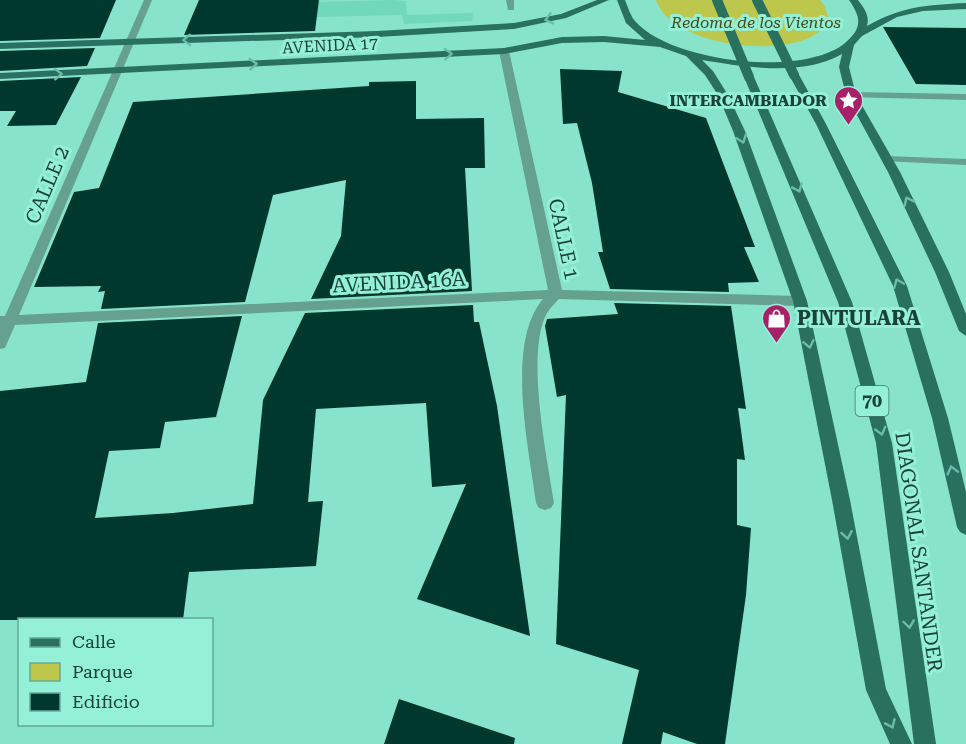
<svg xmlns="http://www.w3.org/2000/svg" width="966" height="744" viewBox="0 0 966 744" font-family="'Roboto Serif',serif">
	<style>
		.built { fill: #71d8bc }
		.green { fill: #bcc74b }
		.building { fill: #00382d }
		.lines { fill: none; stroke-linecap: round; stroke-linejoin: round }
		.minor { fill: #66a190; fill-rule: evenodd }
		.major { fill: #2a705f; fill-rule: evenodd }
		.major-bridge { stroke: #2a705f; stroke-width: 10 }
		.oneway { stroke: #6abda7 }
		.labels { text-anchor: middle; stroke-width: 6; stroke-linejoin: round; paint-order: stroke }
		.far-park-label { font-size: 16px; font-style: italic; fill: #454917; stroke: #94f1d7 }
		.far-street-label { font-size: 16px; fill: #1b4238; stroke: #94f1d7 }
		.far-poi-label { font-size: 16px; font-weight: bold; fill: #1b4238; stroke: #94f1d7; text-anchor: end }
		.shield { fill: #94f1d7; stroke: #3f7668; stroke-width: 1.5 }
		.shield-label { font-size: 18px; font-weight: bold; fill: #1b4238 }
		.street-label { font-size: 20px; fill: #1b4238; stroke: #94f1d7 }
		.poi-label { font-size: 20px; font-weight: bold; fill: #1b4238; stroke: #94f1d7; text-anchor: start }
	</style>
	<rect width="100%" height="100%" fill="#87e4ca"/>
	<!-- built -->
	<path class="built" d="M393,0l13,1 1,14 66,-2 -1,8 -68,3 -2,-9 -85,2 2,-15z"/>
	<!-- green -->
	<path class="green" d="M656,0h164l5,6 3,12c-2,4 -4,9 -7,12 -33,31 -151,16 -165,-30z"/>
	<!-- building -->
	<path class="building" d="M0,0h116l-16,38 -100,3z
		M199,0h120l-4,31 -131,4z
		M883,27l83,1v57l-50,-1z
		M95,48l-8,18 -87,5v-20z
		M560,69l62,2 -4,21 88,26 49,129h-11l15,35 -31,1 1,9 -119,-3 -12,-37h5l-11,-69 -15,-60 -14,1z
		M81,77l-25,48 -49,1 9,-15h-16v-30z
		M416,81v38l68,-1 1,50h-20l7,123 -161,8 30,-63 5,-56 -73,15 -28,107 -144,7 4,-18 -7,1 3,-6 -67,1 40,-95 25,-4 34,-86 236,-16v-4z
		M614,303l117,3 15,103 -8,-1 7,52 -8,-1v66l14,3 -5,67 -21,149h-28l-34,-12 -2,12h-39l17,-74 -83,-26 10,-249 -9,2 -12,-71 2,-7 71,-5z
		M473,305l1,17h5l18,84 33,230 -113,-37 49,-115 -34,3 -6,-84 -110,6 -8,93 15,-1 -7,65 -127,6 -6,48h-183v-229l86,-9 12,-59 144,-7 -26,101 -51,5 -5,26 -51,3 -14,67 78,-5 80,-9 10,-104 42,-87z
		M399,699l116,39 -1,6h-130z"/>
	<g class="lines">
		<!-- minor -->
		<path class="minor" d="M144,0h8l-133,315 529,-25 -49,-239 5,-3 5,3 53,239 238,6 7,5 -7,5 -241,-7c-4,4 -9,9 -12,14 -22,40 0,144 7,190l-3,5 -6,2 -6,-2 -3,-5c-7,-54 -31,-160 7,-204l-528,26 -10,23 -5,1v-33h5z
			M506,0h8v10h-6z
			M851,92l115,2v6l-119,-3v-4z
			M886,156l80,3v6l-84,-4v-4z"/>
		<!-- major -->
		<path class="major" d="M597,0h12l-43,18 -52,11 -137,8 -377,12v-6l377,-12 137,-8 47,-9z
			M617,0h8c3,7 5,15 10,21 35,41 168,57 210,22 18,-15 16,-26 4,-43h9c6,8 12,15 9,26 36,-20 59,-21 99,-23v6l-43,2 -26,6 -35,19 -8,9 -5,22 7,28 44,77 49,100 17,42v22l-7,-5 -24,-59 -47,-100 -42,-77 -7,-28 3,-13c-40,23 -97,13 -140,6l11,11 15,24 17,36 62,170 43,199 36,189 26,55h-22l-24,-54 -34,-190 -39,-199 -60,-170 -15,-36 -13,-20 -19,-19 -26,-9 -56,-5 -42,1 -58,11 -504,25v-6l504,-25 58,-11 42,-1 41,4 -19,-17z
			M790,73h8l28,51 81,162 41,132 18,74v43l-6,-3 -3,-5 -25,-109 -39,-132 -77,-162 -27,-49z
			M749,74l5,3 98,225 40,141 44,301h-22l-38,-301 -38,-141 -94,-225z"/>
		<!-- major-bridge -->
		<path class="major-bridge" d="M717,0l32,77
			M757,0l37,75"/>
	</g>
	<!-- one-way arrows -->
	<defs><path id="oneway-chevron" d="M-2-3.5L2.5 0L-2 3.5" fill="none" stroke-width="1.6" stroke-linecap="round" stroke-linejoin="round" transform="scale(1.5)"/></defs>
	<g class="oneway">
		<use href="#oneway-chevron" transform="translate(549 19) rotate(166)"/>
		<use href="#oneway-chevron" transform="translate(187 40) rotate(178)"/>
		<use href="#oneway-chevron" transform="translate(448 54) rotate(-3)"/>
		<use href="#oneway-chevron" transform="translate(253 64) rotate(-3)"/>
		<use href="#oneway-chevron" transform="translate(58 74) rotate(-2)"/>
		<use href="#oneway-chevron" transform="translate(742 139) rotate(70)"/>
		<use href="#oneway-chevron" transform="translate(798 188) rotate(66)"/>
		<use href="#oneway-chevron" transform="translate(908 201) rotate(-116)"/>
		<use href="#oneway-chevron" transform="translate(898 283) rotate(-113)"/>
		<use href="#oneway-chevron" transform="translate(809 344) rotate(78)"/>
		<use href="#oneway-chevron" transform="translate(881 431) rotate(75)"/>
		<use href="#oneway-chevron" transform="translate(952 470) rotate(-104)"/>
		<use href="#oneway-chevron" transform="translate(847 535) rotate(80)"/>
		<use href="#oneway-chevron" transform="translate(909 624) rotate(82)"/>
		<use href="#oneway-chevron" transform="translate(891 724) rotate(66)"/>
	</g>
	<!-- icons -->
	<defs>
		<symbol id="sight-pin" viewBox="-11 -11 22 30"><path d="M0 17L-7.5 6A9.5 9.5 0 1 1 7.5 6Z" fill="#a82068" stroke="#94f1d7"/><path d="M0-6L1.8-2.2L6-1.7L2.9 1.2L3.7 5.4L0 3.3L-3.7 5.4L-2.9 1.2L-6-1.7L-1.8-2.2Z" fill="#fff"/></symbol>
		<symbol id="shop-pin" viewBox="-11 -11 22 30"><path d="M0 17L-7.5 6A9.5 9.5 0 1 1 7.5 6Z" fill="#a82068" stroke="#94f1d7"/><path d="M-5-2.5h2.3a2.7 3.5 0 0 1 5.4 0H5L5.5 6h-11ZM-1.5-2.5h3a1.5 2.3 0 0 0-3 0Z" fill="#fff"/></symbol>
	</defs>
	<g fill-rule="evenodd">
		<use href="#sight-pin" x="832" y="84" width="33" height="45"/>
		<use href="#shop-pin" x="760" y="302" width="33" height="45"/>
	</g>
	<g class="labels">
		<!-- far-park labels -->
		<g class="far-park-label">
			<text x="756" y="28">Redoma de los Vientos</text>
		</g>
		<!-- far-street labels -->
		<g class="far-street-label">
			<text transform="translate(330 45) rotate(-3)" y="6">AVENIDA 17</text>
		</g>
		<!-- far-poi labels -->
		<g class="far-poi-label">
			<text x="827" y="106">INTERCAMBIADOR</text>
		</g>
		<!-- shield labels -->
		<rect class="shield" x="855.5" y="386" width="33" height="30" rx="4.5"/>
		<g class="shield-label">
			<text x="872" y="407">70</text>
		</g>
		<!-- street labels -->
		<g class="street-label">
			<text transform="translate(47 185) rotate(-67)" y="7">CALLE 2</text>
			<text transform="translate(564 239) rotate(78)" y="7">CALLE 1</text>
			<text transform="translate(399 282) rotate(-3)" y="7">AVENIDA 16A</text>
			<text transform="translate(919 552) rotate(82)" y="7">DIAGONAL SANTANDER</text>
		</g>
		<!-- poi labels -->
		<g class="poi-label">
			<text x="797" y="325">PINTULARA</text>
		</g>
	</g>
	<!-- legend -->
	<rect x="18" y="618" width="195" height="108" fill="#94f1d7" stroke="#64ab97" stroke-width="1.5"/>
	<rect x="30" y="638" width="30" height="9" fill="#2a705f" stroke="#64ab97" stroke-width="1.5"/>
	<text x="72" y="648" font-size="18" fill="#1b4238">Calle</text>
	<rect x="30" y="663" width="30" height="18" fill="#bcc74b" stroke="#64ab97" stroke-width="1.5"/>
	<text x="72" y="678" font-size="18" fill="#1b4238">Parque</text>
	<rect x="30" y="693" width="30" height="18" fill="#00382d" stroke="#64ab97" stroke-width="1.5"/>
	<text x="72" y="708" font-size="18" fill="#1b4238">Edificio</text>
</svg>
